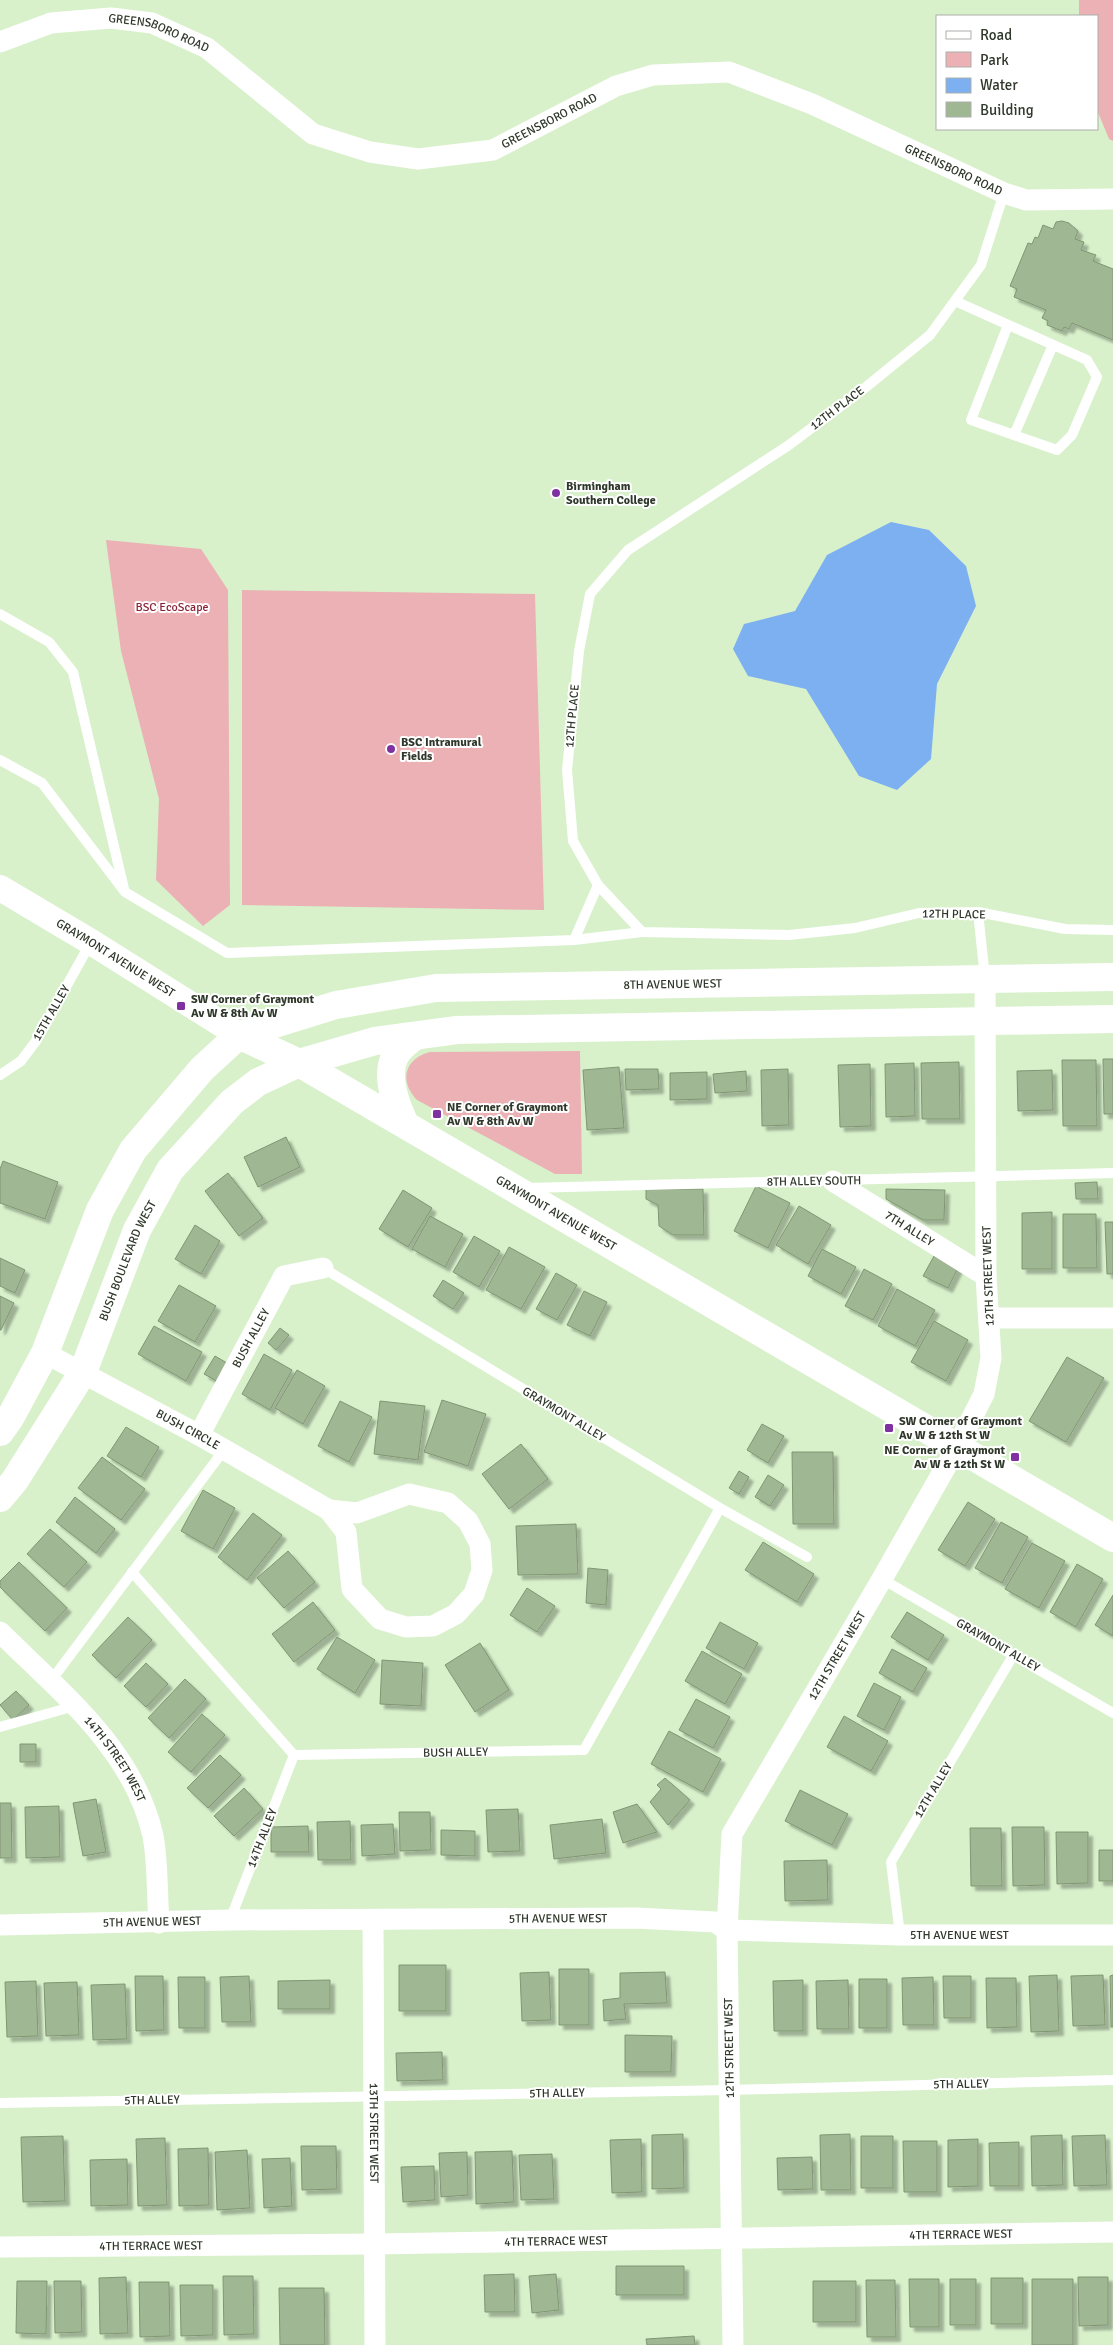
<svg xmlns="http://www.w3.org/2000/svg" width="1113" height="2345" viewBox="0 0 1113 2345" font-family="Signika,sans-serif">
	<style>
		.green { fill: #ebb1b5 }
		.water { fill: #7cb0f1 }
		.building { fill: #a0b794; stroke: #809673; filter: url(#shadow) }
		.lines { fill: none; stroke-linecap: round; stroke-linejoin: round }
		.service { stroke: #fff; stroke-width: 10 }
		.minor { stroke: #fff; stroke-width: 21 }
		.tertiary { stroke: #fff; stroke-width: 26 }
		.secondary { stroke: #fff; stroke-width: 28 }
		.poi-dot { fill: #8031a1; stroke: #fff; stroke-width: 2 }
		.labels { text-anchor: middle; stroke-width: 4; stroke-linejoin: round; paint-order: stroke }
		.street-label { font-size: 12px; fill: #2f382a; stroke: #fff }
		.poi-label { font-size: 12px; font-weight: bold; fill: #2f382a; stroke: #fff; text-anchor: start }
		.park-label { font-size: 12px; fill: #8a2236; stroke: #fff }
	</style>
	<defs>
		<filter id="shadow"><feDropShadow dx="4.5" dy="4.5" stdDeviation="1" flood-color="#0004"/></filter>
	</defs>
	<rect width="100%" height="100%" fill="#d8f1cb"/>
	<!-- green -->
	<path class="green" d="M1079,0h34v141l-4,-2 -12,-29v-94h-18z
		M106,540l95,9 27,41 2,315 -27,21 -47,-46 3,-81 -38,-148z
		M242,590l293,4 9,316 -302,-5z
		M580,1051l2,123h-27l-138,-74c-18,-19 -13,-41 13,-48z"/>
	<!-- water -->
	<path class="water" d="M891,522l38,8 37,36 10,40 -39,78 -6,75 -34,31 -38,-14 -53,-87 -58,-13 -15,-27 11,-25 51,-13 32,-56z"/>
	<!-- building -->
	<path class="building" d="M1062,221l7,2 9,8 -3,8 9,3 -3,8 15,5 -3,6 20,8v71l-41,-17 -3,6 -5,-2 -2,4 -15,-6 1,-4 -6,-3 4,-8 -32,-13 3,-8 -7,-3 18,-43 4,1 3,-7 3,1 5,-13 10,4 3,-7z
		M1103,1059h10v55h-9z
		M1062,1060h34l1,66h-34z
		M959,1062l1,57h-38l-1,-56z
		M914,1063l1,53 -29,1 -1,-53z
		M870,1064l1,62 -31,1 -2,-62z
		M619,1067l5,61 -37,2 -4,-60z
		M625,1069h33l1,20 -33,1z
		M788,1069l1,56 -27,1 -1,-56z
		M1052,1070l1,40 -35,1 -1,-40z
		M746,1071l1,20 -32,2 -2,-19z
		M707,1072v27l-37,1v-27z
		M286,1137l14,30 -42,20 -14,-30z
		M3,1161l55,21 -13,37 -45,-16v-34z
		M228,1173l35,45 -24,18 -34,-45z
		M1097,1182l1,17h-22l-1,-16z
		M756,1186l34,17 -22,45 -34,-17z
		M646,1189h57l1,46h-31l-14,-9 -1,-21 -12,-6z
		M886,1189l59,1 -1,30h-21l-37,-21z
		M403,1190l29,18 -24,39 -29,-18z
		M799,1206l32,19 -23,39 -32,-19z
		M1052,1212v57h-30v-56z
		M1063,1214h33l1,54h-34z
		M430,1216l33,18 -18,33 -33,-18z
		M1105,1222h8v52h-6z
		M195,1225l25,16 -19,33 -26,-15z
		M474,1236l26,15 -21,36 -26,-15z
		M509,1247l36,20 -24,42 -35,-19z
		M822,1249l34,18 -15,27 -33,-18z
		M934,1256l24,12 -10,20 -25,-12z
		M0,1258l25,12 -10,23 -15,-7z
		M864,1269l28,15 -19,36 -28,-14z
		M556,1273l21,12 -20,35 -21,-11z
		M443,1280l21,13 -11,16 -20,-13z
		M179,1285l37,21 -21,36 -37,-21z
		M897,1289l38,21 -20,36 -37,-20z
		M584,1291l23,11 -17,34 -23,-11z
		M0,1296l14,7 -13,27h-1z
		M934,1321l34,19 -22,41 -35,-19z
		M154,1326l48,26 -16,29 -48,-27z
		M280,1328l9,7 -13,15 -8,-7z
		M264,1354l28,16 -22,40 -28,-16z
		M215,1356l17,10 -10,18 -18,-10z
		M1067,1357l37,21 -38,64 -37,-21z
		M297,1370l28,16 -22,38 -28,-16z
		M442,1400l44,14 -18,52 -44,-14z
		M340,1401l32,16 -23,45 -31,-16z
		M380,1401l45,5 -7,54 -44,-6z
		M762,1424l22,12 -16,27 -21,-13z
		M126,1427l33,20 -18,30 -34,-21z
		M521,1444l27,35 -39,30 -27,-35z
		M792,1452h41l1,72h-41z
		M102,1457l43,32 -24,31 -43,-32z
		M739,1471l10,6 -10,17 -10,-6z
		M768,1475l16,10 -14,21 -15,-9z
		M203,1490l32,18 -22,41 -32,-18z
		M75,1497l40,32 -19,24 -40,-31z
		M968,1502l27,17 -30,47 -27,-16z
		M253,1513l29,22 -35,45 -29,-23z
		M1001,1522l27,15 -26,46 -27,-15z
		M576,1524l2,50 -60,1 -2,-49z
		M50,1529l37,33 -23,25 -37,-33z
		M763,1542l51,32 -17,28 -52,-32z
		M1032,1543l33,18 -26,47 -34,-19z
		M288,1551l27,31 -31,26 -27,-30z
		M19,1562l48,46 -22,23 -45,-44v-6z
		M1077,1564l26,15 -27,48 -26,-15z
		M588,1568l20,2 -2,35 -20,-2z
		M527,1588l28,18 -18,26 -27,-17z
		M1113,1595v41l-18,-11z
		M313,1602l22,28 -41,32 -22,-28z
		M907,1612l37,23 -16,25 -37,-23z
		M128,1617l24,23 -36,38 -24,-23z
		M720,1622l38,21 -14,26 -38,-21z
		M337,1637l38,23 -20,33 -38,-24z
		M480,1643l29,47 -34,22 -30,-47z
		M892,1649l35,19 -14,24 -34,-19z
		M702,1651l40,23 -17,30 -40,-23z
		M382,1660l41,3 -2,43 -41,-2z
		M146,1663l22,21 -22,23 -22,-21z
		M185,1679l21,20 -37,39 -21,-20z
		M874,1683l27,14 -17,33 -27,-14z
		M16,1691l13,14 -16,15 -13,-15z
		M696,1699l34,18 -17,31 -34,-18z
		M202,1714l23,21 -34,37 -23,-20z
		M844,1716l44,25 -17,30 -44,-24z
		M669,1731l52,28 -18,33 -52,-28z
		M20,1744h16v18h-16z
		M220,1755l21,20 -33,33 -21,-20z
		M665,1778l25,22 -22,25 -18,-23 11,-13 -4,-4z
		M244,1788l19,21 -29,27 -20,-20z
		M800,1790l48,24 -16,31 -47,-24z
		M96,1799l10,53 -23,4 -10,-53z
		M0,1803h11l1,55h-12z
		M637,1804l20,28 -34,11 -10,-31z
		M59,1806l1,51 -34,1 -1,-51z
		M518,1809l2,42 -32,1 -2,-42z
		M399,1812h31l1,38 -31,1z
		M602,1819l4,34 -52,6 -4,-34z
		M350,1821l1,39h-33l-1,-38z
		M393,1824l2,30 -33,2 -1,-31z
		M308,1826l1,26h-38v-25z
		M1012,1827h32l1,58 -32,1z
		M970,1828h31l1,58h-31z
		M441,1830l34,1v25l-34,-1z
		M1056,1832h32v51l-31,1z
		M1099,1850h14v31h-14z
		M827,1860l1,40 -43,1 -1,-40z
		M399,1965h47v46h-47z
		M559,1969h30v56h-30z
		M549,1972l2,48 -29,1 -2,-48z
		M665,1972l2,31 -43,1 2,15 -22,2 -1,-21 17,-2v-25z
		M1057,1975l2,56 -28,1 -2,-56z
		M1103,1975l2,50 -32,1 -2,-50z
		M1113,1975v52h-2l-1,-51z
		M135,1976h28l1,54 -28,1z
		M249,1976l2,46h-29l-2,-45z
		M943,1976h28v42h-27z
		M178,1977h27v51h-26z
		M933,1977l1,48h-31l-1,-47z
		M986,1978h30l1,49 -30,1z
		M859,1979h28v49h-28z
		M330,1980v29h-52v-28z
		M803,1980v51h-29l-1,-50z
		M848,1980l1,49h-32l-1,-48z
		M36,1981l2,55 -31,1 -2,-55z
		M77,1982l2,53 -33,1 -2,-53z
		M125,1984l2,55 -34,1 -2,-55z
		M625,2035l47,1 -1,36h-46z
		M442,2052l1,28 -46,1 -1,-28z
		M683,2134l1,54 -32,1v-54z
		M850,2134l1,56h-30l-1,-55z
		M1062,2135l1,50 -31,1 -1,-50z
		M1105,2135l2,50 -33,1 -2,-50z
		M63,2136l2,65 -42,1 -2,-65z
		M861,2136h32v52h-32z
		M165,2138l2,67 -29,1 -2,-67z
		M641,2139l1,53 -30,1 -2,-53z
		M978,2139v47l-30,1v-47z
		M903,2141h34v51h-33z
		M1019,2142v44h-29l-1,-43z
		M301,2146h35l1,43 -35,1z
		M208,2148l1,57 -30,1 -1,-57z
		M247,2150l3,58 -33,2 -2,-58z
		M512,2151l2,51 -38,2 -1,-52z
		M467,2152l1,43 -27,2 -2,-44z
		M552,2154l2,45 -33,1 -2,-45z
		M812,2157l1,32 -35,1 -1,-32z
		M290,2158l2,48 -28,2 -2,-49z
		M127,2159l1,46 -37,1 -1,-46z
		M434,2166l1,34 -32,2 -2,-35z
		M616,2266h68v29h-68z
		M514,2274l1,38h-30l-1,-37z
		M556,2274l3,36 -27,3 -3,-37z
		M223,2276h30l1,58 -30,1z
		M126,2277l2,56 -28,1 -1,-56z
		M1078,2277h30v48l-29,1z
		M991,2278h32v46h-32z
		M909,2279h30v48h-29z
		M950,2279h26v46h-26z
		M1032,2279h41v66h-41z
		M866,2280h29l1,57h-29z
		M17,2281h30l-1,53 -30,-1z
		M54,2281h27l1,51 -27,1z
		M813,2281h43v41h-43z
		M139,2282h30l1,54 -30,1z
		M180,2285h33v50l-32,1z
		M279,2288h45l1,57h-45z
		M694,2336l1,9h-48l-1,-6z"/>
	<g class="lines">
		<!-- service -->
		<g class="service">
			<path d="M1004,193l-23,72 -51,70 -64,52 -77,58 -161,105 -38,44 -11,57 -12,119 6,71 25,44 44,47 147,3 66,-7 64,-15 59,-1 87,17 48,1"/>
			<path d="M955,301l132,59 10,17 -25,58 -15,15 -86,-30 37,-95"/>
			<path d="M1014,435l39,-90"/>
			<path d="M0,614l49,28 24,30 51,217"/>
			<path d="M0,760l42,23 83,109 102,61 347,-13 24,-55"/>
			<path d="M978,912l7,66"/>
			<path d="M574,940l68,-8"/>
			<path d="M0,1075l21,-14 15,-20 55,-99"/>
			<path d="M527,1188l586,-15"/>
			<path d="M323,1268l397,240 87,49"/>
			<path id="s1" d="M132,1572l162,183 290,-5 136,-242"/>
			<path d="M882,1579l231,134"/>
			<path d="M50,1682l174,-232"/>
			<path d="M0,1727l75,-21"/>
			<path d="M230,1920l64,-165"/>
			<path d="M900,1935l-9,-73 123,-208"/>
			<path d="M0,2103l729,-13 384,-10"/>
		</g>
		<!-- minor -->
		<g class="minor">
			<path id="s2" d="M0,42l51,-19 60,-5 41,5 55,25 106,86 57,18 48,7 75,-9 123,-64 37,-11 76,-3 83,32 192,89 22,7 87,-1"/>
			<path id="s3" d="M833,1181l153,95"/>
			<path d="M990,1318h123"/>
			<path id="s4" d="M45,1353l154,82 130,75"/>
			<path id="s5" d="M199,1435l85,-159 39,-8"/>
			<path d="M409,1494l39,9 20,18 12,23 2,26 -8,24 -18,20 -23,12 -27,1 -26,-8 -28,-30 -6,-57 -17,-22 28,3z"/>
			<path id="s6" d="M0,1632c59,59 134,117 153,204 5,26 4,60 6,87"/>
			<path id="s7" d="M373,1921l2,424"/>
			<path id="s8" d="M0,1925l230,-5 406,-2 79,4 12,8 173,5h213"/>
			<path id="s9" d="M0,2247l374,-3 739,-12"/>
			<path id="s10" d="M733,2345l-6,-415 5,-96 150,-255 75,-132 27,-53 7,-36 -5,-82 -1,-296"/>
		</g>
		<!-- tertiary -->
		<path class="tertiary" id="s11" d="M0,888l91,54 148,93"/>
		<!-- secondary -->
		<g class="secondary">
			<path id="s12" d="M239,1035l60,28 814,475"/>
			<path d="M405,1124c-10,-21 -23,-55 -5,-75 4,-5 10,-9 15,-13"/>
			<path id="s13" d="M0,1432l10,-14 35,-65 55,-143 33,-60 69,-81 37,-34 97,-30 100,-17 677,-11"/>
			<path id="s14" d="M0,1498l15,-18 68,-108 54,-142 33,-60 62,-68 26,-20 41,-19 76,-22 82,-11 656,-11"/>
		</g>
	</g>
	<!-- markers -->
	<g class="poi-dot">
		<circle cx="556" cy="493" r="5"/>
		<circle cx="391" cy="749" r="5"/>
		<rect x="176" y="1001" width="10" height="10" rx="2.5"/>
		<rect x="432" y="1109" width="10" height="10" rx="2.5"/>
		<rect x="884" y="1423" width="10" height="10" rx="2.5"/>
		<rect x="1010" y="1452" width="10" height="10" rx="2.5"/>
	</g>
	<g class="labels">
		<!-- street labels -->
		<g class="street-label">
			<text dy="4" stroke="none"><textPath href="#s2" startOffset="165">GREENSBORO ROAD</textPath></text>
			<text dy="4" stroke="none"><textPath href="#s2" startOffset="600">GREENSBORO ROAD</textPath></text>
			<text dy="4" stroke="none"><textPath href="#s2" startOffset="1035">GREENSBORO ROAD</textPath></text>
			<text transform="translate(837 408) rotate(-37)" y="4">12TH PLACE</text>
			<text transform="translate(572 716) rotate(-85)" y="4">12TH PLACE</text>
			<text transform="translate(954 914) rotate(1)" y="4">12TH PLACE</text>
			<text dy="4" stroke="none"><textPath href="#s11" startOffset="135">GRAYMONT AVENUE WEST</textPath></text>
			<text dy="4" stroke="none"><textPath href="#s13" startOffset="909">8TH AVENUE WEST</textPath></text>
			<text transform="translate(51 1013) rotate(-60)" y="4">15TH ALLEY</text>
			<text transform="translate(814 1181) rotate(-1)" y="4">8TH ALLEY SOUTH</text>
			<text dy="4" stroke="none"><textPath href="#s12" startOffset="364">GRAYMONT AVENUE WEST</textPath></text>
			<text dy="4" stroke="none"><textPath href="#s3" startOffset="90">7TH ALLEY</textPath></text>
			<text dy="4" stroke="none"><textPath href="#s14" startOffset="271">BUSH BOULEVARD WEST</textPath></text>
			<text transform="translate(988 1276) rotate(-92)" y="4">12TH STREET WEST</text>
			<text dy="4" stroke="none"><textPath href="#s5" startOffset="110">BUSH ALLEY</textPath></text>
			<text transform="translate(564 1414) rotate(31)" y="4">GRAYMONT ALLEY</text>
			<text dy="4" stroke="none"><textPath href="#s4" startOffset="162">BUSH CIRCLE</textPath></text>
			<text transform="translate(998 1645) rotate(30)" y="4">GRAYMONT ALLEY</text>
			<text dy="4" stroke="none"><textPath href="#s10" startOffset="718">12TH STREET WEST</textPath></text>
			<text dy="4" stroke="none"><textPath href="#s1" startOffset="406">BUSH ALLEY</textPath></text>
			<text dy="4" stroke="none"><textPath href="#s6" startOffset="172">14TH STREET WEST</textPath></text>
			<text transform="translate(933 1790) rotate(-59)" y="4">12TH ALLEY</text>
			<text transform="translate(262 1838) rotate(-69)" y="4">14TH ALLEY</text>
			<text dy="4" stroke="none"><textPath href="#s8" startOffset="558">5TH AVENUE WEST</textPath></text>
			<text dy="4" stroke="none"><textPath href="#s8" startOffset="152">5TH AVENUE WEST</textPath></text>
			<text dy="4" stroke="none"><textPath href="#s8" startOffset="962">5TH AVENUE WEST</textPath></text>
			<text transform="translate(729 2048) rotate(-91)" y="4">12TH STREET WEST</text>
			<text transform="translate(961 2084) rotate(-1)" y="4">5TH ALLEY</text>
			<text transform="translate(557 2093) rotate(-1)" y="4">5TH ALLEY</text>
			<text transform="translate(152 2100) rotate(-1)" y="4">5TH ALLEY</text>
			<text dy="4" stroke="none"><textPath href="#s7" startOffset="212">13TH STREET WEST</textPath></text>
			<text dy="4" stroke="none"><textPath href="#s9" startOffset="961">4TH TERRACE WEST</textPath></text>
			<text dy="4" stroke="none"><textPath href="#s9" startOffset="556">4TH TERRACE WEST</textPath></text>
			<text dy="4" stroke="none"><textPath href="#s9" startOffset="151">4TH TERRACE WEST</textPath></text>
		</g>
		<!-- poi labels -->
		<g class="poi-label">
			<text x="566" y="490">Birmingham<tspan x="566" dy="14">Southern College</tspan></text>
			<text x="401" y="746">BSC Intramural<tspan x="401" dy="14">Fields</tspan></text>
			<text x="191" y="1003">SW Corner of Graymont<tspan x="191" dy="14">Av W &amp; 8th Av W</tspan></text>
			<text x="447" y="1111">NE Corner of Graymont<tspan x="447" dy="14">Av W &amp; 8th Av W</tspan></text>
			<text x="899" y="1425">SW Corner of Graymont<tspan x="899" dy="14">Av W &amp; 12th St W</tspan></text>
			<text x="1005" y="1454" text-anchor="end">NE Corner of Graymont<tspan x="1005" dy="14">Av W &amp; 12th St W</tspan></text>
		</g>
		<!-- park labels -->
		<g class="park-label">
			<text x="172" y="611">BSC EcoScape</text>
		</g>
	</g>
	<!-- legend -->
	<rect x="936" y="15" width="162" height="115" fill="#ffffff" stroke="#acafaa"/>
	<rect x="946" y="31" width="25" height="8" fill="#ffffff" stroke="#acafaa"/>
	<text x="980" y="40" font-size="15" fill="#2f382a">Road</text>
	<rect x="946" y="52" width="25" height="15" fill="#ebb1b5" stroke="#acafaa"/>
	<text x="980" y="65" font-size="15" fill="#2f382a">Park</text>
	<rect x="946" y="78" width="25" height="15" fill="#7cb0f1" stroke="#acafaa"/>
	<text x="980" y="90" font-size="15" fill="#2f382a">Water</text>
	<rect x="946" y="102" width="25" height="15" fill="#a0b794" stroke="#acafaa"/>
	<text x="980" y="115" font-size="15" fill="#2f382a">Building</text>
</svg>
